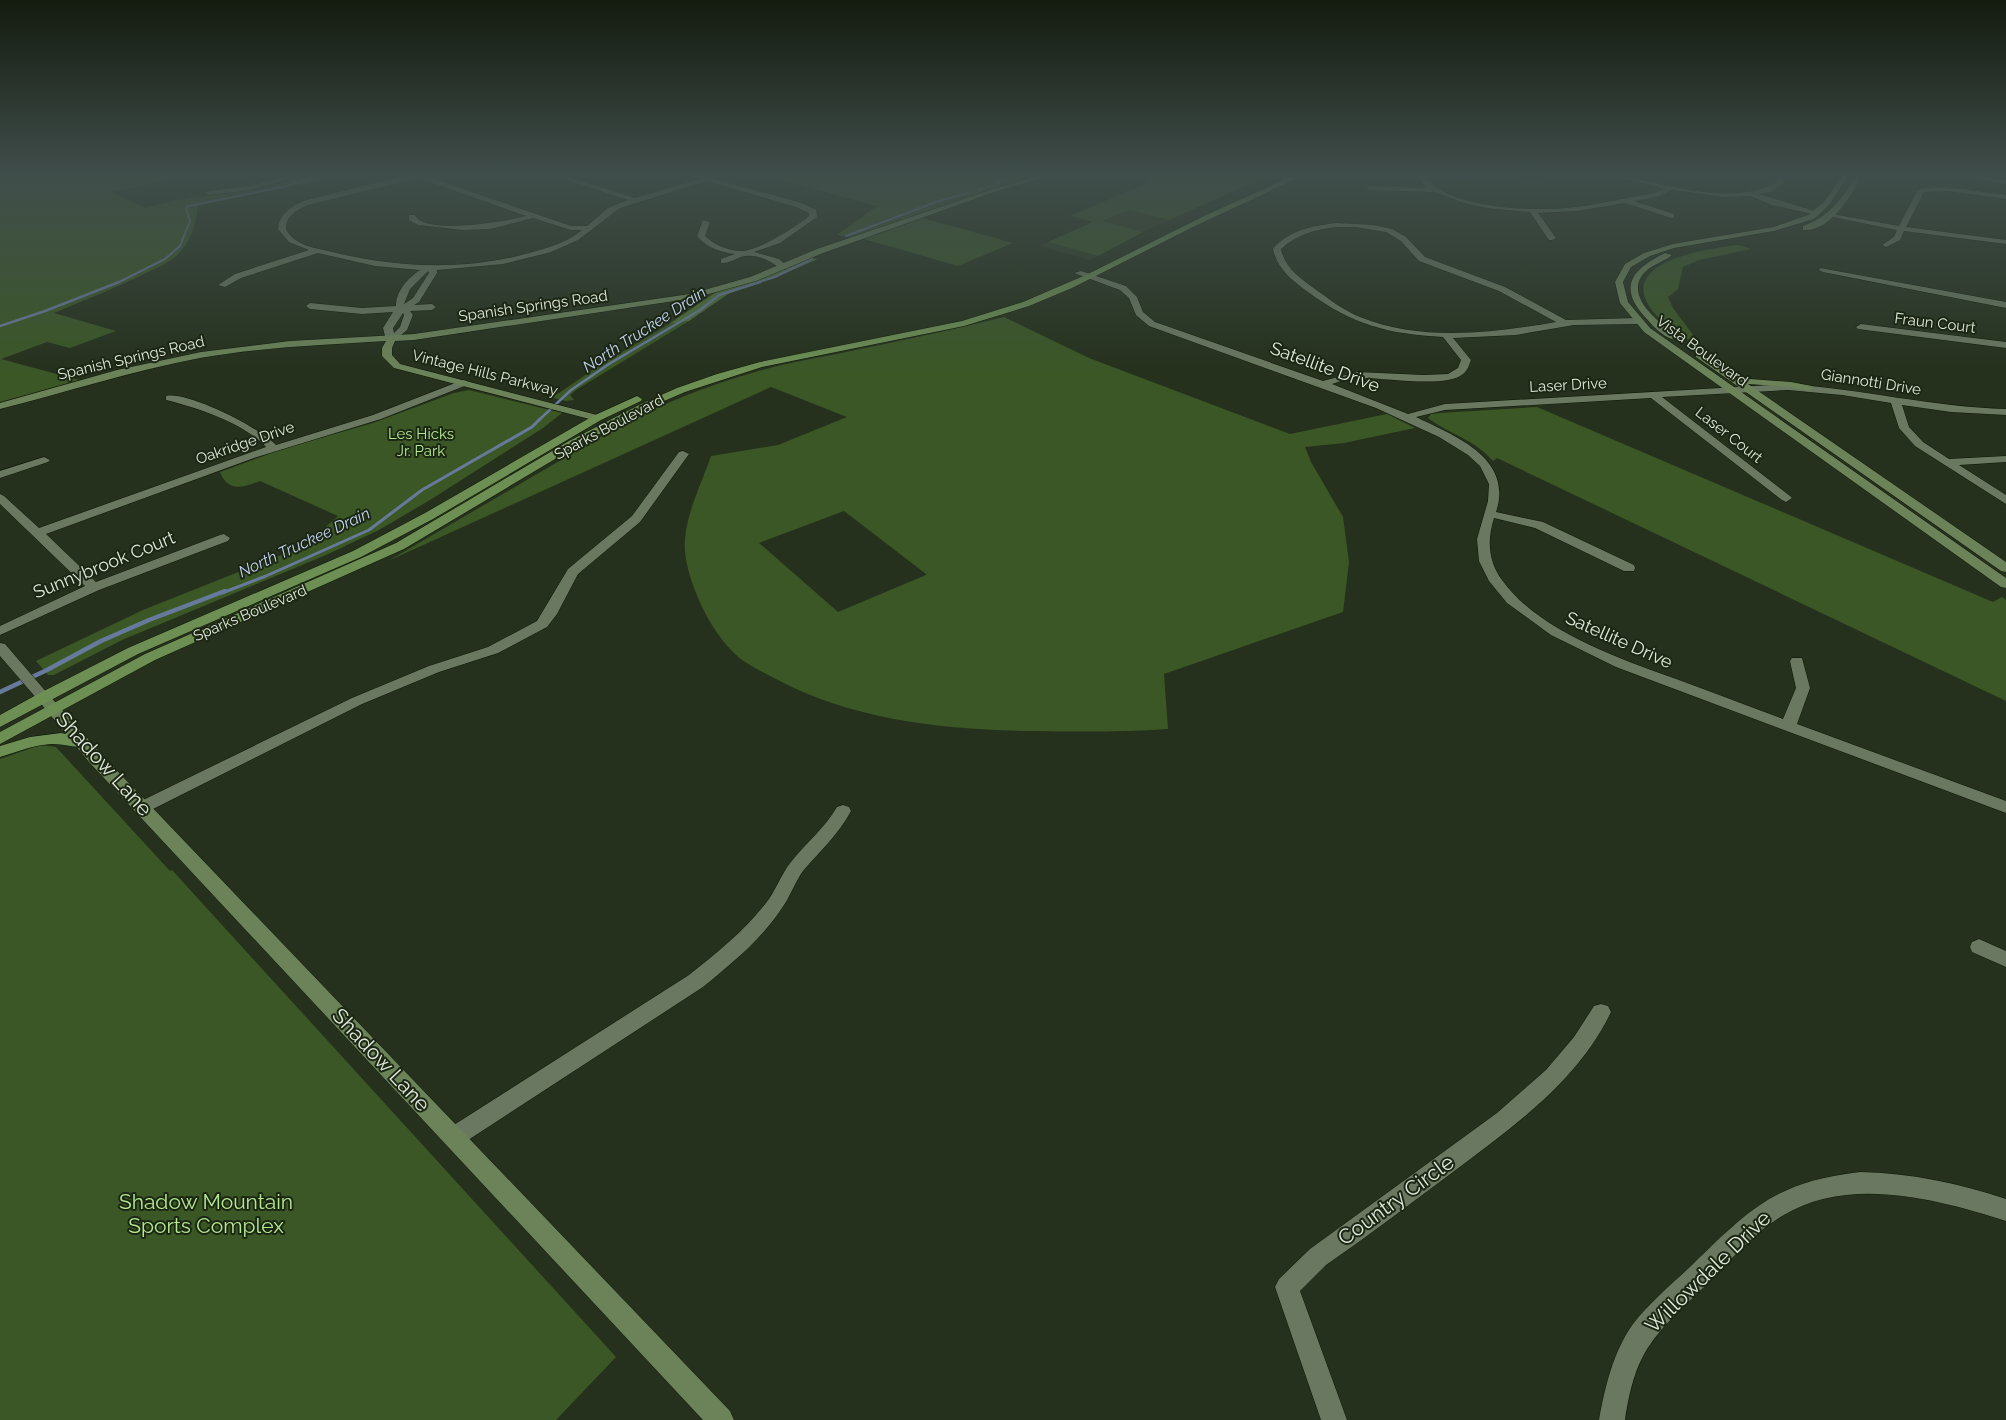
<svg xmlns="http://www.w3.org/2000/svg" width="2006" height="1420" viewBox="0 0 2006 1420" font-family="Raleway,sans-serif">
	<style>
		.built { fill: #2f3d24 }
		.green { fill: #3b5726; fill-rule: evenodd }
		.forest { fill: #4e7034 }
		.lines { fill: none; stroke-linecap: round; stroke-linejoin: round }
		.stream-far3 { stroke: #687a9c; stroke-width: 2 }
		.stream-far2 { stroke: #687a9c; stroke-width: 2.5 }
		.stream-far1 { stroke: #687a9c; stroke-width: 3 }
		.stream { stroke: #687a9c; stroke-width: 4.5 }
		.street-casing { stroke: #0d1806; stroke-width: 1 }
		.secondary-casing { stroke: #0d1806; stroke-width: 1 }
		.primary-casing { stroke: #0d1806; stroke-width: 1 }
		.street { fill: #6a7861; fill-rule: evenodd }
		.secondary { fill: #6c835a; fill-rule: evenodd }
		.primary { fill: #6d8f54; fill-rule: evenodd }
		.labels { text-anchor: middle; stroke-width: 4; stroke-linejoin: round; paint-order: stroke }
		.far-street-label { font-size: 15px; fill: #dee7da; stroke: #1b2713 }
		.far-park-label { font-size: 15px; fill: #b4e891; stroke: #1b2713 }
		.far-water-label { font-size: 16px; font-style: italic; fill: #c3d2f4; stroke: #1b2713 }
		.street-label { font-size: 18px; fill: #dee7da; stroke: #1b2713 }
		.near-street-label { font-size: 21px; fill: #dee7da; stroke: #1b2713 }
		.near-park-label { font-size: 21px; fill: #b4e891; stroke: #1b2713 }
	</style>
	<rect width="100%" height="100%" fill="#25311c"/>
	<!-- built -->
	<path class="built" d="M1129,210l40,10 -26,12 -41,-10z
		M1048,242l50,14 -8,4 -51,-14z"/>
	<!-- green -->
	<path class="green" d="M0,173h200l-88,19 33,16 32,-8 78,-10 65,-17h22l-20,7 -124,26c-2,17 -6,33 -18,46 -9,11 -24,16 -36,22 -30,15 -60,26 -90,39l62,18 -46,17 -23,-6 -46,17 78,21 -79,22z
		M755,173h274v5l-47,14 -131,45 -14,-2 40,-29z
		M1135,173h140l-106,47 -40,-10 -26,11 40,11 -45,24 -50,-14 45,-20 -23,-6 80,-34z
		M923,218l90,25 -55,23 -94,-27z
		M1738,245l13,4 -52,11 -16,7 -5,22 -10,8 5,11 32,43c-19,-13 -52,-31 -60,-53 -14,-40 69,-50 93,-53z
		M1004,317l85,41 201,76 97,-20 28,14 -71,15 -39,4 6,15 32,55 6,45 -6,50 -179,62 4,55c-45,3 -89,3 -133,2 -89,-1 -181,-10 -261,-53 -13,-7 -31,-15 -41,-26 -15,-15 -27,-35 -35,-54 -7,-18 -15,-39 -13,-59 2,-27 17,-57 26,-83l67,-11 69,-28 -76,-30 -383,174 226,-132c45,-24 92,-43 141,-57 27,-8 54,-13 82,-18 56,-12 112,-23 167,-37zM844,511l82,63v1l-88,37 -79,-69z
		M689,321l-113,69 -6,5 4,5 -8,1 -17,-4 10,-4 38,-26 72,-43z
		M469,390l93,23 -19,15 -113,72 -51,30 -53,25 -204,85 -68,35h-6l-12,-14 107,-51 161,-64 34,-30 -78,-35c-18,7 -32,11 -40,-9l65,-24 88,-25 81,-30z
		M1537,407l456,195 9,-5 4,3v101l-509,-243 -4,3c-20,-23 -43,-26 -65,-43l3,-4 9,-1z
		M40,745l16,2 114,124 2,-1 444,487 -60,63h-556v-661z"/>
	<!-- forest -->
	<path class="forest" d="M809,258l9,1 -32,14 -58,21 -39,27 -20,3 47,-32z"/>
	<g class="lines">
		<!-- stream-far3 -->
		<path class="stream-far3" d="M978,190l21,-7 16,-10
			M846,236l93,-35 29,-8
			M117,283l48,-24 15,-13 10,-25 -4,-13 2,-2 94,-19 54,-14
			M756,283l19,-6 37,-18"/>
		<!-- stream-far2 -->
		<path class="stream-far2" d="M0,326l45,-15 74,-29
			M539,420l32,-30 38,-26 91,-54 19,-15 41,-13"/>
		<!-- stream-far1 -->
		<path class="stream-far1" d="M222,593l44,-17 103,-46 53,-40 110,-63 8,-8"/>
		<!-- stream -->
		<path class="stream" d="M0,692l47,-22 54,-29 48,-21 76,-29"/>
		<defs>
			<path id="street" d="M299,173h12l-61,17 -41,5 -3,-2 3,-2 41,-5z
				M415,173h17l-7,3 146,50h16l21,-18 20,-8 -83,-27h11l79,25 64,-19 -16,-6h11l108,30 14,7 1,7 -37,26 -26,9 25,7 7,6v4h-6c-8,-8 -23,-15 -35,-13 -8,1 -15,8 -24,7v-4l14,-5c-15,-2 -28,-6 -38,-18l6,-16 7,2 -5,14c9,9 26,16 39,15 19,-3 50,-23 65,-35v-3l-13,-6 -89,-26 -87,27 -42,32 -27,12 -48,12 -66,6v3l-18,29 -5,3 18,-1 4,3 -4,3 -22,1 3,4 -6,15 -16,13 -5,-3 -3,-12 10,-16 -31,2 -52,-5 -4,-3 4,-3 52,5 34,-2c0,-15 12,-28 24,-36l-45,-4 -57,-13 -77,25 -16,9 -7,-2 17,-11 74,-24 -20,-8 -11,-13c1,-15 13,-22 25,-28zM418,178l108,38c-19,5 -101,20 -111,-1h-6v5l9,5 45,5 27,-1 43,-11 38,12h11c-14,12 -32,17 -49,22 -66,19 -135,16 -201,0 -16,-4 -38,-6 -46,-23 0,-14 11,-19 22,-24zM428,271l1,2 -16,25 -9,6 6,-15zM403,313l1,2 -4,12 -6,6 -1,-5z
				M1391,173h175l-3,2 -114,3 -24,-1c25,32 104,34 142,31 20,-2 40,-6 60,-10 13,-3 26,-3 37,-9l-60,-16c14,0 28,5 42,8 40,9 96,23 132,0l-2,-8h6l2,10 -13,9 -12,2 62,19 -4,2 -45,-10 -22,-9 -26,1 -52,-7 -15,7 -23,4 40,13v4h-3l-46,-15 -49,8 -38,2 18,25 -4,2h-3l-19,-28 -43,-4 -23,-5 -30,-11 -65,-2 -3,-2 3,-2 57,2 -8,-12z
				M1942,173h18l46,7v4z
				M1947,187l59,8v4l-59,-8 -23,1 -18,35 100,13v4l-102,-13 -4,9 -14,7 -4,-2 12,-8 3,-7 -69,-14 4,-2 67,12 18,-35 5,-3z
				M1336,223l37,2 19,4 14,8 19,20 80,30 61,33 71,-2 4,3 -4,3 -63,1 -58,10 -63,3 18,22c-2,5 -3,10 -8,14 -18,15 -80,3 -104,4 -10,0 -18,3 -27,6l76,30 37,-10 343,-20c73,5 145,23 218,25v6l-55,-3 -49,-7 7,22 14,15 26,17 57,-3v6l-47,3 47,30v9l-91,-58 -16,-18 -8,-25 -49,-8 -54,-5 -126,7 128,99 2,2 -6,4 -4,-2 -131,-102 -206,12 -29,7c39,19 98,41 80,95l47,10 91,43 1,3 -1,3h-10l-89,-43 -41,-10c-7,22 -6,43 8,62 36,51 121,80 177,100 35,13 70,26 104,39l13,-31 -6,-27 2,-3h10l8,30 -13,36 209,77v12l-390,-146 -65,-32 -44,-32 -18,-22 -10,-20 -2,-22 11,-38 1,-17 -9,-18 -12,-11 -29,-18 -63,-29 -227,-82 -13,-11 -7,-17 -9,-8 -46,-17 7,-2 45,15 11,11 6,15 12,10 168,59 34,-9 67,3 24,-1 10,-6 3,-8 -18,-23c-55,-3 -90,-12 -135,-45 -15,-11 -31,-23 -35,-43 16,-19 39,-23 63,-26zM1336,227h19l31,5 15,9 18,20 80,30 57,31c-64,11 -134,20 -196,-5 -17,-7 -31,-18 -45,-28 -15,-11 -30,-21 -34,-40 16,-15 34,-19 55,-22z
				M1820,268l186,34v6l-183,-36 -4,-2z
				M1861,324l145,18v6l-148,-19 -2,-2z
				M463,380l4,1v4l-86,34 -124,38 -211,77 50,48 124,-47 4,-1 6,4 -2,3 -129,49 -99,45v-9l85,-40 -85,-82v-10l4,2 35,32 227,-81c-22,-24 -68,-39 -100,-47v-4c22,-5 94,32 110,49l97,-30z
				M683,451l6,3 -49,68 -62,52 -21,40 -10,13 -49,26 -59,19 -77,32 -213,107 -6,2 -6,-2 -2,-4 2,-4 215,-105 77,-32 59,-19 49,-26 31,-52 64,-53 47,-64z
				M44,457l6,3 -2,2 -48,16v-7z
				M0,643l5,1 43,50 2,3 -2,3h-10l-38,-44z
				M843,805l6,2 2,4c-12,23 -31,40 -48,60 -8,11 -13,26 -21,37 -21,32 -50,55 -79,79l-241,157 -8,3 -8,-3 -3,-7 3,-7 243,-155c29,-23 58,-46 80,-76 8,-12 13,-26 22,-37 15,-19 34,-34 46,-55z
				M1979,939l27,12v16l-34,-15 -2,-5 2,-5z
				M1601,1004l7,2 3,6c-34,71 -101,117 -162,163 -41,30 -81,61 -123,90l-26,26 47,129h-26l-46,-133 4,-8 31,-30 187,-136 49,-43 28,-33 20,-31z
				M1860,1172c51,1 98,11 146,27v22c-69,-22 -157,-46 -224,-5 -30,18 -54,47 -78,71 -50,49 -68,61 -79,133h-26c6,-33 14,-68 34,-96 17,-22 39,-40 59,-59 58,-56 83,-83 168,-93z"/>
			<path id="secondary" d="M1048,173h11l-59,17 -177,63 -67,28 -62,17 -280,42 -19,1 -3,7v7l8,9 201,52 1,2 -5,3 -203,-53 -12,-12v-8l4,-7c-62,4 -125,6 -186,17 -68,13 -133,34 -200,51v-6l117,-33 84,-18 89,-11 124,-7 276,-40 60,-17 67,-28 179,-61z
				M1844,173h6l-21,32 -15,14 -40,12 -100,17 -24,8 -19,11 -8,15 5,20 22,26 356,250v10l-5,-1 -357,-255 -24,-29 -5,-21 10,-18 19,-11 29,-9 101,-17 34,-12 16,-13z
				M1858,173h6c-12,20 -32,59 -61,57v-4c28,-10 40,-29 55,-53z
				M1665,253l7,2c-8,7 -19,9 -27,17 -22,23 13,50 30,62l2,2 -5,3c-10,-3 -20,-14 -27,-22 -28,-31 -12,-48 20,-64z
				M1699,352l39,26 53,4 21,4 1,2 -5,3 -17,-4 -43,-3 258,178v10l-5,-1 -305,-214v-4z
				M43,692l5,2 53,60 629,657 4,9h-31l-614,-658 -51,-62 -2,-3 2,-3z"/>
			<path id="primary" d="M1299,173h9l-115,54 -121,61 -43,18 -65,20 -202,41 -77,25 -37,16 -71,38 -173,103 -249,111 -155,84v-12l145,-78 251,-111 173,-102 72,-37 36,-16 40,-14 43,-12 202,-41 61,-19 65,-28 116,-58z
				M637,396l5,3 -1,2 -40,19 -168,99 -72,38 -223,97 -138,73v-12l38,-21 90,-46 225,-97 72,-38 168,-97z
				M61,733l26,5 3,4 -3,4c-10,3 -24,-3 -36,-2 -18,1 -34,8 -51,13v-11l30,-9z"/>
		</defs>
		<!-- street casing -->
		<use href="#street" class="street-casing"/>
		<!-- secondary casing -->
		<use href="#secondary" class="secondary-casing"/>
		<!-- primary casing -->
		<use href="#primary" class="primary-casing"/>
		<!-- street -->
		<use href="#street" class="street"/>
		<!-- secondary -->
		<use href="#secondary" class="secondary"/>
		<!-- primary -->
		<use href="#primary" class="primary"/>
	</g>
	<!-- sky -->
	<linearGradient id="sky" x2="0" y2="1"><stop stop-color="#141b0f"/><stop offset="0.47" stop-color="#404e4b"/><stop offset="1" stop-color="#404e4b" stop-opacity="0"/></linearGradient>
	<rect width="2006" height="372" fill="url(#sky)"/>
	<g class="labels">
		<!-- far-street labels -->
		<g class="far-street-label">
			<text transform="translate(533 306) rotate(-8)" y="5">Spanish Springs Road</text>
			<text transform="translate(1935 323) rotate(7)" y="5">Fraun Court</text>
			<text transform="translate(1702 351) rotate(36)" y="5">Vista Boulevard</text>
			<text transform="translate(131 358) rotate(-13)" y="5">Spanish Springs Road</text>
			<text transform="translate(485 373) rotate(14)" y="5">Vintage Hills Parkway</text>
			<text transform="translate(1871 382) rotate(9)" y="5">Giannotti Drive</text>
			<text transform="translate(1568 385) rotate(-3)" y="5">Laser Drive</text>
			<text transform="translate(609 427) rotate(-28)" y="5">Sparks Boulevard</text>
			<text transform="translate(1729 435) rotate(38)" y="5">Laser Court</text>
			<text transform="translate(245 443) rotate(-19)" y="5">Oakridge Drive</text>
			<text transform="translate(250 613) rotate(-23)" y="5">Sparks Boulevard</text>
		</g>
		<!-- far-park labels -->
		<g class="far-park-label">
			<text x="421" y="439">Les Hicks<tspan x="421" dy="17">Jr. Park</tspan></text>
		</g>
		<!-- far-water labels -->
		<g class="far-water-label">
			<text transform="translate(644 329) rotate(-33)" y="6">North Truckee Drain</text>
			<text transform="translate(304 542) rotate(-25)" y="6">North Truckee Drain</text>
		</g>
		<!-- street labels -->
		<g class="street-label">
			<text transform="translate(1325 367) rotate(20)" y="6">Satellite Drive</text>
			<text transform="translate(104 565) rotate(-22)" y="6">Sunnybrook Court</text>
			<text transform="translate(1619 640) rotate(24)" y="6">Satellite Drive</text>
		</g>
		<!-- near-street labels -->
		<g class="near-street-label">
			<text transform="translate(104 764) rotate(48)" y="7">Shadow Lane</text>
			<text transform="translate(381 1060) rotate(47)" y="7">Shadow Lane</text>
			<text transform="translate(1396 1200) rotate(-36)" y="7">Country Circle</text>
			<text transform="translate(1708 1272) rotate(-44)" y="7">Willowdale Drive</text>
		</g>
		<!-- near-park labels -->
		<g class="near-park-label">
			<text x="206" y="1209">Shadow Mountain<tspan x="206" dy="24">Sports Complex</tspan></text>
		</g>
	</g>
</svg>
